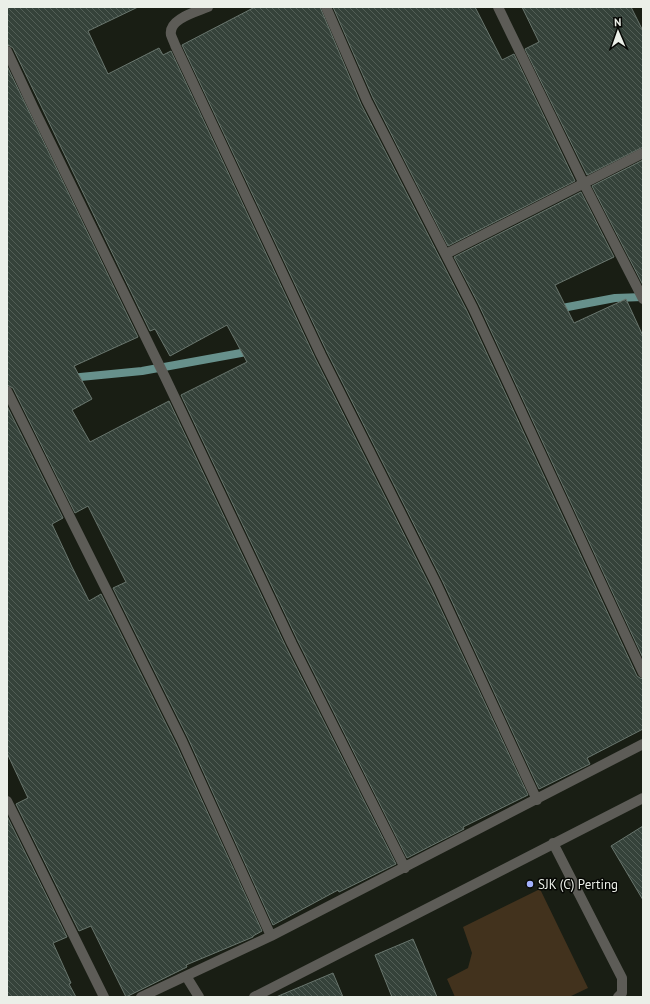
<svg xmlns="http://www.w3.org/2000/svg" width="650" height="1004" viewBox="0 0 650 1004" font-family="'PT Sans',sans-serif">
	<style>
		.garden { fill: #42321d }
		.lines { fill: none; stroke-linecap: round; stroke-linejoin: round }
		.stream { stroke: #67918c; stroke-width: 8 }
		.building { fill: url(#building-back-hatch); stroke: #69766e }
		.minor { stroke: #5d5c57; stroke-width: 10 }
		.poi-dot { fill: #a3b2fd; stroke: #060704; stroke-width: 1.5 }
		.labels { text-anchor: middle; stroke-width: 3; stroke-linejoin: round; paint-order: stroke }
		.poi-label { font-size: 13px; fill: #ebefe8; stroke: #060704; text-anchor: start }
	</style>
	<defs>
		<pattern id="building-back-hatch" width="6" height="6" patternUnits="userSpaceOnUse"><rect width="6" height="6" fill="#35423a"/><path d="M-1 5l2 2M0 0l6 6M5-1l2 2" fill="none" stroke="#525e56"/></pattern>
	</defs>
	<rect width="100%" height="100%" fill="#191e14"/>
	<!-- garden -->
	<path class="garden" d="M540,889l48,99 -19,9h-114l-8,-18 21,-11 4,-15 -9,-26z"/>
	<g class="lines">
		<!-- stream -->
		<path class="stream" d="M557,309l58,-11 28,-1
			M70,378l72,-7 110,-20"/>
	</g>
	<!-- building -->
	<path class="building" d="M7,7h131l-50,24 20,43 51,-26 4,7 8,-4 144,307 116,230 97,207 -65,32 1,2 -57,29 -109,-217 -117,-246 66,-33 -20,-37 -57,31 -15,-27 -5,2 -137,-283 -3,-2 -3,-1z
		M255,7h65l41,97 106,207 170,365 3,2 3,1v50l-56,29 3,6 -51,25 -96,-207 -116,-230 -145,-307z
		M333,7h142l27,53 12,-6 61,127 -127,65 -75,-148z
		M522,7h109l12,24v116l-56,28 -62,-126 14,-7z
		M7,66l131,271 -64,29 18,33 -20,11 18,32 79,-41 117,246 110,217 -57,28 -1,-2 -65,35 -85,-187 -75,-150 13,-6 -38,-76 -13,7 -62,-125 -6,-3z
		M643,160v125l-51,-99z
		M581,192l33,65 -59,28 19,38 52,-24 17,37v322l-164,-353 -25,-48z
		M7,406l56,112 -11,6 20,43 17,34 12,-7 75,150 86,187 -9,5v1l-67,28 1,2 -61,30 -35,-71 -12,5 -63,-127 12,-6 -21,-45z
		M7,816l60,121 -14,6 18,40 -2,1 7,13h-69z
		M643,826v74l-32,-54z
		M413,939l24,58h-45l-17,-42z
		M333,973l10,24h-67z"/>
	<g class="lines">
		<!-- minor -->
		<path class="minor" d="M208,7c-12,5 -40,12 -37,28 1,3 3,7 4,10l146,310 116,230 100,215
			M326,7l41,94 106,207 170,365
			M498,7l86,177 59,115
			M7,51l26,56 132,270 127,267 113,224
			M446,254l197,-101
			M7,391l175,350 89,195
			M7,801l97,196
			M553,843l69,135v15l-4,4
			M186,976l13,21
			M141,997l130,-61 372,-192
			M254,997l389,-199"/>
	</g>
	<!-- markers -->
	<circle class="poi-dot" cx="530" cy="884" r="4"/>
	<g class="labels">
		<!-- poi labels -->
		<g class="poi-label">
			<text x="538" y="889">SJK (C) Perting</text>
		</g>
	</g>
	<!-- border -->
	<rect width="650" height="1004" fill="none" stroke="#ebefe8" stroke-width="16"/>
	<!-- north arrow -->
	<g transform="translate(618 32) rotate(358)" stroke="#060704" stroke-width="3" paint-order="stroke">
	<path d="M0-3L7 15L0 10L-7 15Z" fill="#ebefe8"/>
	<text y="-6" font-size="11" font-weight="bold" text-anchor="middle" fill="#ebefe8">N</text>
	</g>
</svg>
